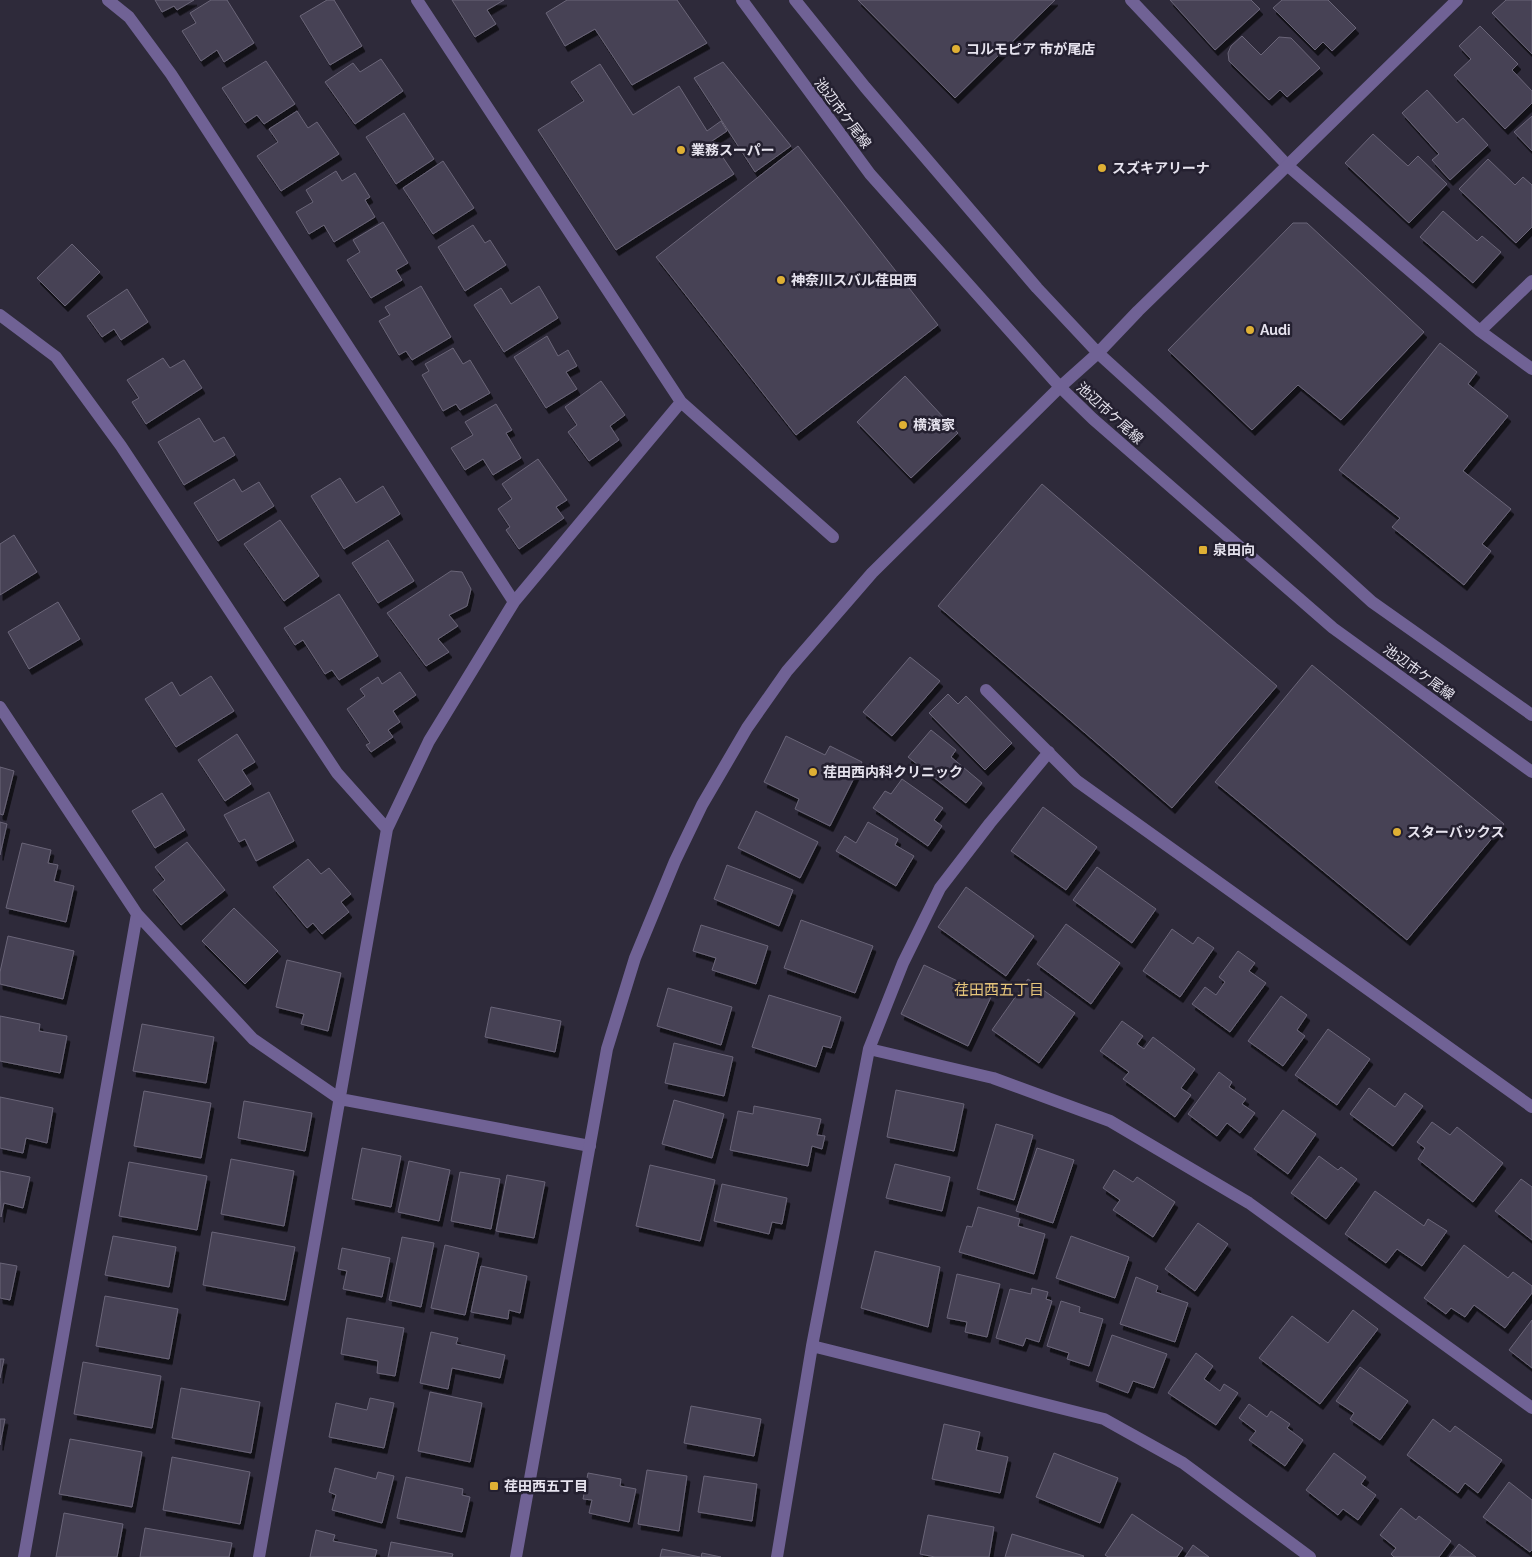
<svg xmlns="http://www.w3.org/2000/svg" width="1532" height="1557" viewBox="0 0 1532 1557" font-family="Raleway,'Noto Sans JP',sans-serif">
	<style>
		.building { fill: #474255; stroke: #6a6578; filter: url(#shadow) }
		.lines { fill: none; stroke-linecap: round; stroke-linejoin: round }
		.minor { stroke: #706295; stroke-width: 12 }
		.tertiary { stroke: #706295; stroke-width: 12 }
		.poi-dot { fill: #dfb034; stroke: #242030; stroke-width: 2 }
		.labels { text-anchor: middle; stroke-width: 5; stroke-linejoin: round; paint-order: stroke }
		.poi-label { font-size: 14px; font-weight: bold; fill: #e6e3ee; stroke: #242030; text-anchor: start }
		.street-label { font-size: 14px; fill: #e6e3ee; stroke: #242030 }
		.neighbourhood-label { font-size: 15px; fill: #e6c57b; stroke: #242030 }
	</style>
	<defs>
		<filter id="shadow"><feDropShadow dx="3" dy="5.5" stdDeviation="0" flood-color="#0009"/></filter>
	</defs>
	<rect width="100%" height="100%" fill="#2e2a3a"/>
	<!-- building -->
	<path class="building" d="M155,0h39l-17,10 -3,-4 -12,6z
		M211,0h16l27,43 -30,19 -7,-12 -16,11 -19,-30 14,-8 -6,-10z
		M327,0h7l28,46 -32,19 -30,-49z
		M452,0h52l-17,10 9,14 -21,13z
		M567,0h110l30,43 -75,42 -37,-56 -30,17 -19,-33z
		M858,0h197l-100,98z
		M1170,0h81l9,9 -45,41z
		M1282,0h46l28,28 -24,23 -9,-9 -8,8 -42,-42z
		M1506,0h26v54l-40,-41z
		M1480,26l38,38 -6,6 20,21v12l-27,26 -51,-54 17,-16 -12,-13z
		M1242,36l19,19 18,-18 12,1 29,30 -33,29 -7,-7 -11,10 -40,-39 -1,-8 3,-7z
		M381,59l22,32 -48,33 -30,-42 28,-19 7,9z
		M266,61l29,43 -31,20 -7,-9 -12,8 -23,-35z
		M723,62l68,84 -36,26 -61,-94z
		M600,64l33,51 46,-29 28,45 14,-10 6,10 -15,10 22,33 -118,76 -78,-120 46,-29 -13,-19z
		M1427,90l30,33 6,-5 25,27 -38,35 -18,-20 7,-6 -37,-41z
		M297,111l11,17 9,-6 22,32 -58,37 -24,-35 21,-14 -9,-13z
		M404,113l30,46 -38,25 -30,-47z
		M1532,116v35l-18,-19z
		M1373,134l35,32 10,-10 29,28 -38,39 -64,-60z
		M798,146l140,179 -142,110 -140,-178z
		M1488,159l27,26 8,-8 9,8v42l-16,16 -57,-54z
		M443,161l31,47 -41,26 -30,-46z
		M336,171l6,10 13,-8 15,24 -5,3 10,17 -41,25 -10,-17 -15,9 -13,-22 17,-10 -7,-12z
		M1443,211l34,30 5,-5 19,16 -28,31 -53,-46z
		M383,222l25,41 -12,7 6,10 -31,18 -24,-38 13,-8 -7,-12z
		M1293,223h14l117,109 -83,88 -43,-35 -46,45 -84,-80z
		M473,225l12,18 5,-3 16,25 -41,26 -27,-44z
		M72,244l28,28 -35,34 -28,-28z
		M421,286l30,51 -39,23 -6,-9 -7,4 -20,-34 11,-6 -5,-8z
		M539,286l19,32 -54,34 -30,-47 27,-17 10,16z
		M127,289l21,33 -27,18 -7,-11 -12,8 -15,-21z
		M547,336l11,20 10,-6 9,16 -11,6 11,17 -31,19 -32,-51z
		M1440,343l37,29 -9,12 40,32 -45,55 48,38 -29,35 9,7 -27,34 -72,-58 8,-9 -61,-48z
		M453,348l10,16 7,-4 20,33 -30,17 -4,-6 -13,7 -21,-36 7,-4 -4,-7z
		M163,358l7,10 14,-8 18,28 -56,36 -14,-22 7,-4 -12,-18z
		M905,376l53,57 -47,45 -54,-56z
		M601,381l24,34 -15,11 9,14 -30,21 -21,-29 9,-7 -12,-18z
		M496,404l16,26 -6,3 15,25 -28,17 -10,-16 -18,11 -14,-22 22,-13 -8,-13z
		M199,418l15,24 10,-5 11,18 -51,30 -26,-43z
		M538,459l29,41 -11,7 8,11 -45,31 -13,-19 4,-3 -12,-18 14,-10 -10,-15z
		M340,478l16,25 27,-17 17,28 -56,35 -33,-53z
		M234,479l8,13 17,-10 15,24 -56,35 -24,-38z
		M1042,484l235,202 -105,122 -234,-202z
		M280,520l39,56 -35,25 -40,-57z
		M14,535l23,37 -37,23v-51z
		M388,540l26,41 -36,22 -26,-40z
		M451,571l11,1 9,17 -4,17 -18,9 9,11 -20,13 11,13 -23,14 -39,-53z
		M339,594l39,62 -39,24 -7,-10 -7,4 -22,-34 -8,5 -11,-17z
		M58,602l22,37 -51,30 -21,-37z
		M910,657l30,24 -48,55 -29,-24z
		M1312,665l192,159 -97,116 -192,-158z
		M400,672l16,23 -23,16 7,11 -12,8 5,7 -22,15 -5,-7 4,-2 -23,-34 18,-13 -5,-7 18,-12 4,7z
		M211,676l23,35 -58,36 -31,-48 27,-17 8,14z
		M948,694l10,10 8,-8 46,47 -27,27 -56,-57z
		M931,730l25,20 -5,7 31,26 -16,20 -58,-46z
		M237,734l18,28 -13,8 9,14 -26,17 -27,-41z
		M786,736l39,19 5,-9 32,16 -32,64 -35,-17 4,-10 -35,-17z
		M0,767l14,4 -11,44 -3,-1z
		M902,779l41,29 -9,12 8,6 -14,20 -55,-38 12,-17 6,3z
		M269,792l25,49 -38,20 -11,-22 -6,3 -15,-27z
		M162,793l23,37 -30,18 -23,-37z
		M1043,807l54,40 -31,43 -55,-39z
		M756,811l62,31 -18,36 -62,-30z
		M0,822l7,2 -7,31z
		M868,822l30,17 -3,6 19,11 -18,30 -60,-35 9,-15 11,7z
		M187,842l38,48 -44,35 -28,-35 12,-10 -10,-13z
		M22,843l29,7 -3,13 10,2 -4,16 20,5 -8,36 -60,-14z
		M308,859l13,15 8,-6 22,26 -10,8 8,10 -27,22 -9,-11 -6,5 -34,-41z
		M727,865l66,25 -14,36 -65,-27z
		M1097,867l59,42 -24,34 -59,-43z
		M966,887l68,49 -28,40 -68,-49z
		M234,908l44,43 -33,33 -43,-43z
		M801,920l72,26 -18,47 -71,-25z
		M1066,924l54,39 -29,41 -54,-40z
		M701,925l67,21 -12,38 -44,-14 4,-12 -23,-7z
		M1172,929l21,15 5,-7 16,11 -34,49 -37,-26z
		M8,936l66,15 -11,48 -63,-15v-12z
		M1238,951l17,12 -6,8 17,12 -36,49 -38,-28 13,-17 11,8 9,-13 -6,-5z
		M287,960l54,13 -13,58 -27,-7 3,-10 -28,-7z
		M924,965l67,32 -23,49 -67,-32z
		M1028,979l47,34 -36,50 -47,-33z
		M668,988l64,19 -11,38 -64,-19z
		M769,995l72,22 -10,31 -8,-2 -7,21 -64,-20z
		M1281,996l26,19 -10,15 8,6 -22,30 -35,-25z
		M491,1007l70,14 -6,31 -70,-15z
		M0,1016l40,8 -1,7 28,5 -7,37 -60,-12z
		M1122,1021l21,15 -6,8 7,5 9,-12 42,32 -14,19 10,7 -16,22 -52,-38 6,-7 -29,-21z
		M142,1024l72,13 -8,46 -73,-12z
		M1328,1029l42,30 -33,46 -42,-30z
		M674,1043l59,14 -9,39 -59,-13z
		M1219,1072l13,10 -3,5 17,12 -4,5 13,9 -15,20 -13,-10 -10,13 -29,-22z
		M1369,1088l26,19 10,-14 18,13 -30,40 -43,-32z
		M896,1090l68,14 -10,47 -67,-14z
		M144,1091l67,12 -10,55 -67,-12z
		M0,1097l53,11 -6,35 -21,-5 -3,15 -23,-5z
		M674,1100l50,14 -12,44 -50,-14z
		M244,1101l68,12 -7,38 -67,-13z
		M754,1106l67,13 -4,16 8,1 -3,13 -10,-3 -4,20 -78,-16 8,-39 15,3z
		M1283,1110l33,24 -28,40 -34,-25z
		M1432,1122l18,13 7,-8 46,36 -30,39 -55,-43 7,-11 -8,-6z
		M996,1124l37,11 -19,65 -37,-11z
		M362,1148l39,8 -10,51 -39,-8z
		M1037,1148l37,12 -21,63 -37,-12z
		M1319,1156l19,14 3,-3 16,12 -31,40 -35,-26z
		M231,1159l63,12 -10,55 -63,-12z
		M409,1161l41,9 -11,51 -41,-9z
		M129,1162l78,14 -10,54 -78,-14z
		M895,1164l55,13 -8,34 -56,-13z
		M650,1165l65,15 -15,61 -64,-15z
		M1114,1170l19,12 4,-5 38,25 -22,35 -40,-27 7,-10 -17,-12z
		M0,1171l30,6 -7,31 -19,-5 -3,14z
		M460,1172l40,7 -9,50 -40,-8z
		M507,1175l38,7 -11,56 -38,-7z
		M1521,1179l11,8v53l-37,-29z
		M722,1184l65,14 -5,26 -10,-2 -3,12 -55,-13z
		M1375,1191l49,35 4,-7 19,12 -25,35 -25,-17 -11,14 -41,-29z
		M978,1207l42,12 -2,7 27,8 -11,40 -75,-22 8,-26 5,1z
		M1198,1223l30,21 -33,47 -30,-22z
		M212,1232l83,15 -10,53 -82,-15z
		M113,1236l63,11 -7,40 -64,-12z
		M1071,1236l58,21 -14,41 -59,-20z
		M402,1237l32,6 -13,64 -32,-7z
		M445,1245l34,8 -14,62 -34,-7z
		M1464,1245l44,33 5,-6 19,14v7l-27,35 -31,-23 -9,12 -14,-9 -5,6 -22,-16z
		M342,1248l48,10 -8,39 -39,-8 4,-18 -9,-2z
		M875,1251l65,16 -12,60 -67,-19z
		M0,1263l17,3 -7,34 -10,-2z
		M481,1266l46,10 -7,37 -11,-3 -1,9 -37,-7z
		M957,1274l43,10 -13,53 -22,-5 2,-10 -20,-4z
		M1136,1277l22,9 -2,6 32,11 -13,39 -55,-18z
		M1032,1288l16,4 -2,7 6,2 -13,41 -13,-4 -3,8 -27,-8 14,-49 21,5z
		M105,1296l73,13 -9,50 -73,-13z
		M1061,1301l19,6 -1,5 24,7 -14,47 -22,-7 2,-6 -22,-7z
		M1353,1310l25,19 -58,75 -61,-46 33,-42 36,27z
		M347,1318l57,10 -9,48 -18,-3 1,-12 -37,-7z
		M1532,1320v48l-23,-18z
		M431,1332l27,6 -2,6 49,11 -5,23 -48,-10 -4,21 -28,-6z
		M1112,1335l55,19 -13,34 -21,-7 -5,12 -32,-12z
		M1196,1353l17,13 -9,13 16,12 4,-7 14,9 -22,32 -48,-32z
		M0,1359h4l-4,19z
		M83,1362l78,14 -9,52 -78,-14z
		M1360,1367l48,34 -28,39 -30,-21 4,-6 -18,-12z
		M181,1388l79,14 -9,51 -79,-15z
		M430,1392l52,11 -12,59 -52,-11z
		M370,1398l24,5 -10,45 -55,-11 7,-34 31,7z
		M1249,1404l18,13 4,-6 19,13 -3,4 16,12 -18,26 -36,-26 7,-9 -17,-13z
		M691,1406l70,13 -7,37 -70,-13z
		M0,1419h5l-5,26z
		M1433,1419l17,13 5,-6 47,34 -24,33 -13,-10 -7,10 -51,-38z
		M944,1424l36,8 -4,18 32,7 -8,36 -68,-14z
		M70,1439l72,13 -10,55 -73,-13z
		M1054,1453l64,25 -18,45 -64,-26z
		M1334,1453l32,24 -5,7 15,11 -18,25 -15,-11 -5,6 -32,-25z
		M172,1457l78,15 -10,52 -77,-14z
		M335,1468l41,11 2,-7 16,4 -12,47 -50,-13 4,-15 -7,-3z
		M647,1470l40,6 -8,55 -41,-7z
		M588,1473l33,6 -1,7 16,3 -7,33 -40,-9 3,-13 -9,-1z
		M704,1476l53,8 -5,37 -54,-9z
		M406,1477l57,12 -1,6 8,2 -8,35 -65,-14z
		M1509,1482l23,18v50l-2,2 -47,-35z
		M1401,1508l15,12 3,-4 32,25 -12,16h-45l-3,-3 5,-6 -16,-13z
		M64,1513l59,11 -6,33h-61z
		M1132,1514l51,34 -6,9h-69l-3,-2z
		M928,1515l66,12 -5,30h-54l-15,-3z
		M145,1528l87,15 -3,14h-89z
		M316,1530l19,5 -2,6 44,9 -2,7h-65z
		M1012,1534l72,22 -1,1h-78z
		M391,1542l62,12 -1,3h-64z
		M1459,1544l17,13h-27z
		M1193,1545l16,12h-24z
		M662,1549l38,8h-40z
		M702,1553l19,4h-20z"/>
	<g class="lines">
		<!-- minor -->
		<path class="minor" d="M108,0l21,17 42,57 343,528 -85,139 -42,88 -128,728
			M417,0l264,402
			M1131,0l157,166 192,165 52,38
			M0,315l56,42 65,89 216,327 50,56
			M1480,331l52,-50
			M514,602l167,-200 152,135
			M986,690l91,91 455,326
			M0,707l137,207 116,125 87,60 250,47
			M869,1049l124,29 117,43 139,82 283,205
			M812,1346l292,73 79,44 127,94
			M24,1557l113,-643
			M777,1557l35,-211 57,-297 34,-86 37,-75 50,-65 59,-71"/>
		<!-- tertiary -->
		<path class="tertiary" d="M742,0l128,174 190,213 33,32 240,209 199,144
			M795,0l70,87 172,201 61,65 274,249 160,113
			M516,1557l91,-508 28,-91 40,-97 27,-56 45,-77 40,-57 85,-98 188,-186 38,-34 40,-42 319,-311"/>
	</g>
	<!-- markers -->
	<g class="poi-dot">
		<circle cx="956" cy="49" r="5"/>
		<circle cx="681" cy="150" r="5"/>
		<circle cx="1102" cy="168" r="5"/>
		<circle cx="781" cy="280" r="5"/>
		<circle cx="1250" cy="330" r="5"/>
		<circle cx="903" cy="425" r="5"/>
		<rect x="1198" y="545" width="10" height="10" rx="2.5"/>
		<circle cx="813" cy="772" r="5"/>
		<circle cx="1397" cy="832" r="5"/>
		<rect x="489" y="1481" width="10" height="10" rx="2.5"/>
	</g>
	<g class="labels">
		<!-- poi labels -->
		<g class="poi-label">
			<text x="966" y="54">コルモピア 市が尾店</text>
			<text x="691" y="155">業務スーパー</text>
			<text x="1112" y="173">スズキアリーナ</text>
			<text x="791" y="285">神奈川スバル荏田西</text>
			<text x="1260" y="335">Audi</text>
			<text x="913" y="430">横濱家</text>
			<text x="1213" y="555">泉田向</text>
			<text x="823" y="777">荏田西内科クリニック</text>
			<text x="1407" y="837">スターバックス</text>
			<text x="504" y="1491">荏田西五丁目</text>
		</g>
		<!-- street labels -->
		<g class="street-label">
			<text transform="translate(843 113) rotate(53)" y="5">池辺市ケ尾線</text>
			<text transform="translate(1110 413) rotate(42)" y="5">池辺市ケ尾線</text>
			<text transform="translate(1419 672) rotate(36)" y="5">池辺市ケ尾線</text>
		</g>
		<!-- neighbourhood labels -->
		<g class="neighbourhood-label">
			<text x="999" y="995">荏田西五丁目</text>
		</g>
	</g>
</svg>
